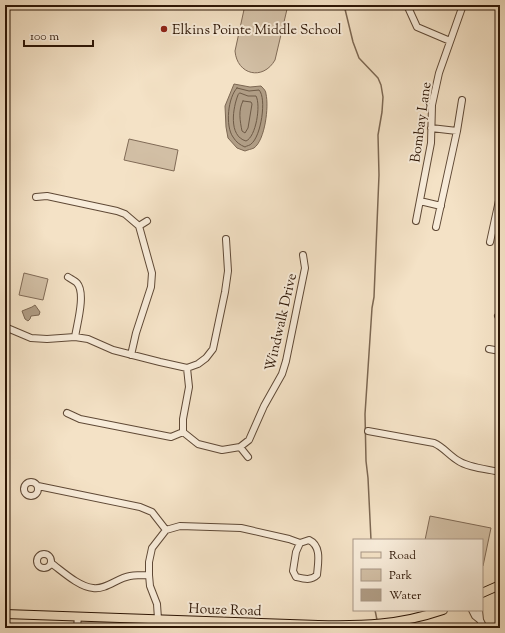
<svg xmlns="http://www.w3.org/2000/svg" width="505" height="633" viewBox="0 0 505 633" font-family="'Sorts Mill Goudy',serif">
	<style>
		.green { fill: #d2bfa5; stroke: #806a56 }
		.water { fill: #b09d85; stroke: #7c6752 }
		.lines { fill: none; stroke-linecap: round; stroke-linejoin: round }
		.shore { stroke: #6e5a46; stroke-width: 1 }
		.stream { stroke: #7c6752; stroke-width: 1.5 }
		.minor-casing { stroke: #5f4936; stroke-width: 8 }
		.major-casing { stroke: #2d1606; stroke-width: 10 }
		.minor { stroke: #f8ecda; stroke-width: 6 }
		.major { stroke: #f4e2c6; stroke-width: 8 }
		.poi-dot { fill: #8f2418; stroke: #f8ecda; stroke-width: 1.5 }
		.labels { text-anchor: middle; stroke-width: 4; stroke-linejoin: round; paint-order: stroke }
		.poi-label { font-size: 14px; fill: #2d1606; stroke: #f8ecda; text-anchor: start }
		.street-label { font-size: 14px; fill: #2d1606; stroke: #f8ecda }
	</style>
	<rect width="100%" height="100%" fill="#f4e2c6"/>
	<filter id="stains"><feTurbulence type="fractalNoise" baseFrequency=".005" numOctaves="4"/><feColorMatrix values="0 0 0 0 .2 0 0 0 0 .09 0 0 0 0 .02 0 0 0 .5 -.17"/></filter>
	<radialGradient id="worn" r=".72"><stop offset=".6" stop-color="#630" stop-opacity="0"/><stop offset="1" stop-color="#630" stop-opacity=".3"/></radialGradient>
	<!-- green -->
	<path class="green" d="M245,5h43l-13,55c-12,21 -38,15 -40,-9z
		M129,139l49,11 -4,21 -50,-11z
		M24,273l24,6 -5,21 -24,-5z
		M430,516l61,12 -8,38h-1v-26h-57z"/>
	<!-- water -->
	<path class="water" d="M234,84l16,3 11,-1c3,3 5,5 5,8 3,13 -1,46 -12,54 -2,1 -7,2 -9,3l-8,-3 -9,-10 -2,-11 -1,-21z
		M35,305l5,7 -1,3 -8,1 -1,3 -2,2 -3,-2 -3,-8 10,-4z"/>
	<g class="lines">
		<!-- shore -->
		<path class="shore" d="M237,88l12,3 10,-1c8,8 2,47 -8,54 0,1 -5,2 -6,3 -5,-2 -9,-5 -12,-10 -8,-11 -5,-40 4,-49z
			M240,93l8,3h8c5,9 0,41 -10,45 -18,-5 -13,-34 -8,-46z
			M243,101l8,1 1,2 -4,24 -3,5 -3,-2c-2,-10 -4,-21 1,-30z"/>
		<!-- stream -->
		<path class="stream" d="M344,5l9,37 6,16 19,20 3,7 2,12 -1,15 -4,23 1,40 -5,122 -2,11 -7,106 1,47 2,17 3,62
			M375,610l2,10"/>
		<defs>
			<path id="minor" d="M407,5l10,22 33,14
				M431,128l26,3 5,-31
				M36,197l11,-1 70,15 8,3 14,12 13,47 -1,14 -15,46 -5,22
				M420,201l21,5
				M416,221l15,-78 1,-38 7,-32 24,-68
				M139,226l8,-5
				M436,227l21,-96
				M490,242l10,-46
				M68,277c3,2 7,4 9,6 9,10 0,41 -2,54
				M500,315l-2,1 2,2
				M5,327l26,11 16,1 28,-2 13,2 25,11 47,12 27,6 11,-4 8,-6 7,-9 12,-57 3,-21 -2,-32
				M489,349l11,2
				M187,368l2,19 -6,32v13l15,12 24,6 18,-3 9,-7 15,-34 18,-32 4,-13 19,-93 -2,-13
				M67,413l13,6 91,18 12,-5
				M368,431l66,12c9,4 14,11 23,17 11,8 30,9 43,12
				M240,447l8,10
				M24 489a7 7 0 1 1 14 0a7 7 0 1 1-14 0Z
				M38,486l102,21 12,5 14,18
				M309,540c13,6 9,23 8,35 -6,6 -13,4 -21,2l-3,-6 3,-19 4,-9z
				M37 561a7 7 0 1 1 14 0a7 7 0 1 1-14 0Z
				M51,563c11,8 28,24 42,25 13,2 24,-10 37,-12 6,-1 13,-1 19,-1
				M472,610l3,6 5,4
				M479,610l1,10 4,8
				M158,619l-1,-15 -7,-18 -1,-11v-13l3,-14 14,-18 14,-4 61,2 48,11 11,4
				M77,628l1,-12"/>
			<path id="major" d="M482,593l18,-8
				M5,614l313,11c45,1 81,0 125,-15"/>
		</defs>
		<!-- minor casing -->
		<use href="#minor" class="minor-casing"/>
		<!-- major casing -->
		<use href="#major" class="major-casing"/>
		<!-- minor -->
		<use href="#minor" class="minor"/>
		<!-- major -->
		<use href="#major" class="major"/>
	</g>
	<!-- markers -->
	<circle class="poi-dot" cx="164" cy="29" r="4"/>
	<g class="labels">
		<!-- poi labels -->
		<g class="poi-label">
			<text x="172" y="34">Elkins Pointe Middle School</text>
		</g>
		<!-- street labels -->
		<g class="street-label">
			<text transform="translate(420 122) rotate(-82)" y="5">Bombay Lane</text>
			<text transform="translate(280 322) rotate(-77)" y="5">Windwalk Drive</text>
			<text transform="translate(225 609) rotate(2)" y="5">Houze Road</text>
		</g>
	</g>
	<!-- margin -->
	<rect width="505" height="633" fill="none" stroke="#f4e2c6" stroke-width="20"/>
	<rect x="6" y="6" width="493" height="621" fill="none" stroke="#2d1606" stroke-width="2"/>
	<rect x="10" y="10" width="485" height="613" fill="none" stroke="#2d1606"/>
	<!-- legend -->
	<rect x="353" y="539" width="130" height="72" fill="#f8ecda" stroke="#a79685"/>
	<rect x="361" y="552" width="20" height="6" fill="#f4e2c6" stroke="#a79685"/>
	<text x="389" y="559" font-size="12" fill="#2d1606">Road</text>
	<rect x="361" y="569" width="20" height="12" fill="#d2bfa5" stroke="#a79685"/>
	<text x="389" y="579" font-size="12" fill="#2d1606">Park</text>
	<rect x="361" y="589" width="20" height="12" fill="#b09d85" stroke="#a79685"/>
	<text x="389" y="599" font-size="12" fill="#2d1606">Water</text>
	<!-- scale -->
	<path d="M24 40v6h69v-6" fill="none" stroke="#2d1606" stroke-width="2"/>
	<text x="30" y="40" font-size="12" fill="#2d1606" stroke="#f8ecda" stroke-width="3" paint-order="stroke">100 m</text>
	<rect width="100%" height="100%" filter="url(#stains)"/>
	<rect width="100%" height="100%" fill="url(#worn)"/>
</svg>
